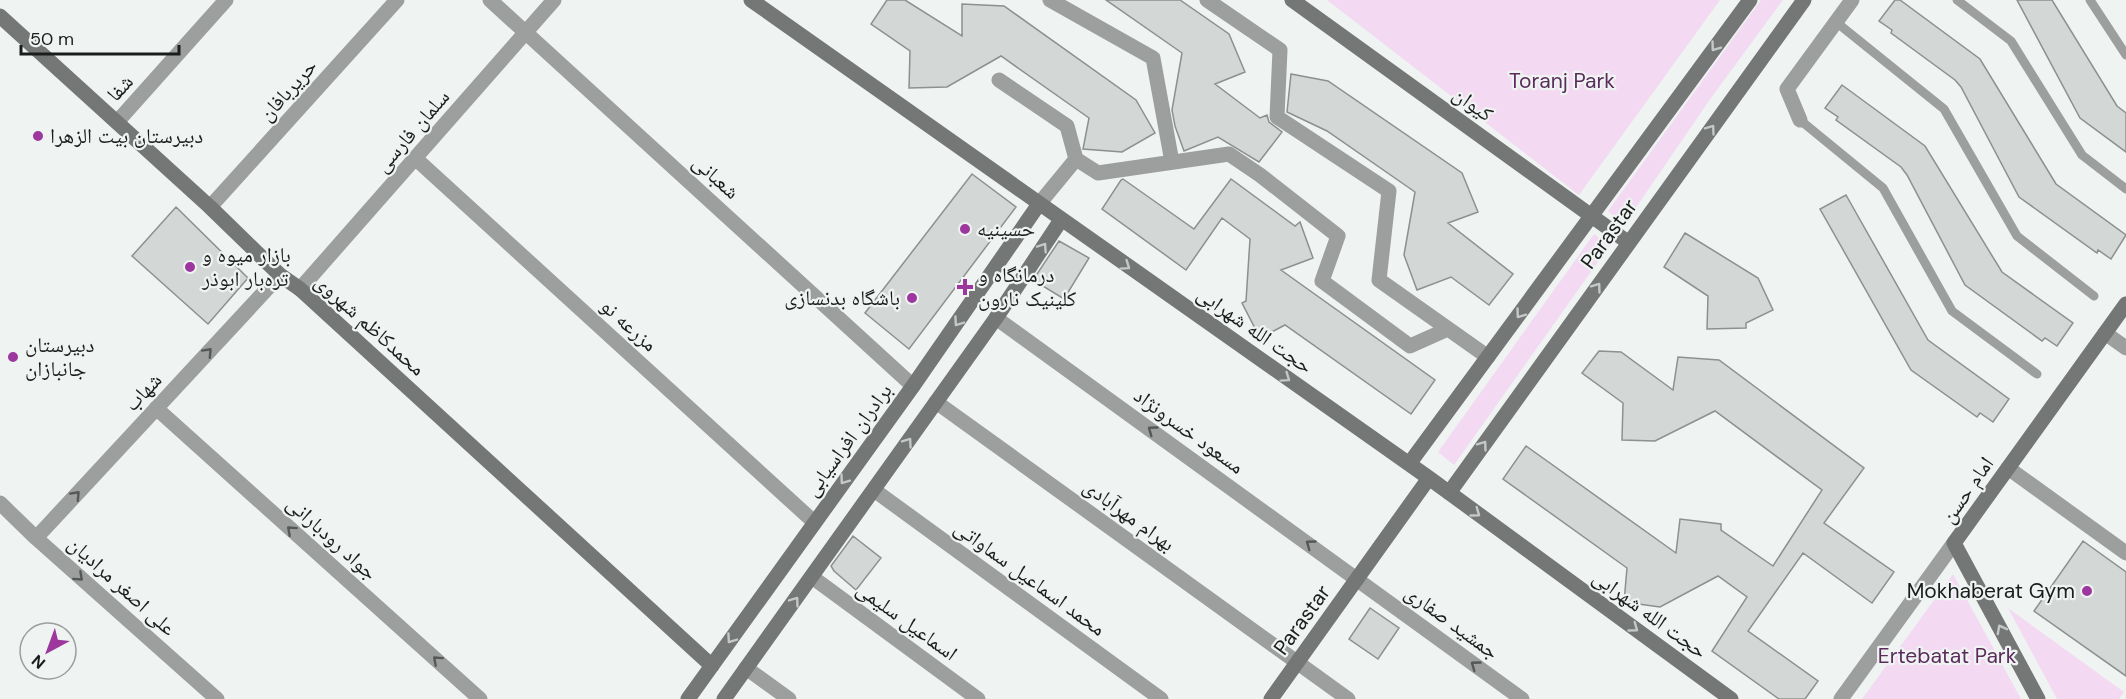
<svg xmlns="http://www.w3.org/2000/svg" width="2126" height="699" viewBox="0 0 2126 699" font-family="'DM Sans','Noto Naskh Arabic',sans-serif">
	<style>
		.green { fill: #f3d9f2 }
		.building { fill: #d3d7d6; stroke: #8c908f; stroke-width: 1.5 }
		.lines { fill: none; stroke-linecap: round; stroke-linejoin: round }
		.lane { stroke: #9d9f9e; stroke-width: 9 }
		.street { stroke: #9d9f9e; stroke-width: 15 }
		.secondary { stroke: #747776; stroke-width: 15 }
		.oneway { stroke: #c4c8c7 }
		.oneway2 { stroke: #565856 }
		.poi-dot { fill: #9b379d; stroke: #eff4f2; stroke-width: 2 }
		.labels { text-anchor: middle; stroke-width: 4.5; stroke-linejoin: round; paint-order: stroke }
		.park-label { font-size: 21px; fill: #5b2b5c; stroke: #eff4f2 }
		.street-label { font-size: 21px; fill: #1b1d1c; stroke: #eff4f2 }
		.poi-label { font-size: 21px; fill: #1b1d1c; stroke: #eff4f2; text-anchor: start }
	</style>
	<rect width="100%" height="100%" fill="#eff4f2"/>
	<!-- green -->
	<path class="green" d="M1327,0h393l-141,195z
		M1761,0h22l-72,98 -87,127 -16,-14z
		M1594,234l16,11 -156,220 -16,-13z
		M1953,574l68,125h-159z
		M2008,608l116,84 -5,7h-62z"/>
	<!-- building -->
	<path class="building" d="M887,0h18l57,36v-32l42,2 132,94 19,33 -33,19 -39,-3 6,-31 -88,-62 -54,31 -38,1 1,-37 -39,-27z
		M1106,0h74l49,34 16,38 -30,12 45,34 7,-3 2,7 13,10 -23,30 -41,-25 -34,14 -9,-25 -3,-16 10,-57z
		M1895,0h5l80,59 76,125 70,51 -15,24 -13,-9 -1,3 -78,-56 -58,-110 -6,-7 -64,-47 1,-3 -13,-9z
		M2017,0h35l65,106 9,7v39l-46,-34z
		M1291,74l37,7 134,92 16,39 -30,11 65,51 -24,31 -38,-28 -34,13 -13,-35 11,-63 -88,-61 -40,-19z
		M1842,85l83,61 77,126 71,51 -16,23 -12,-8 -3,3 -77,-56 -58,-110 -6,-8 -65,-47 2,-3 -13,-9z
		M972,174l44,33 -107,142 -44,-36z
		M1123,179l71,50 37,-50 64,47 5,-4 13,36 -32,12 154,110 -24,34 -126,-89 -25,13 -18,-35 4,-2 4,-62 -28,-21 -36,52 -84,-61 19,-29z
		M1846,195l82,145 81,59 -16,23 -13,-9 -3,4 -66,-47 -91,-161z
		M176,207l72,71 -40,46 -76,-68z
		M1685,233l73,45 15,32 -27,13v5l-39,1 1,-33 -44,-29z
		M1059,241l30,17 -25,41 -31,-19z
		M1599,351l22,1 52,38 5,-33 41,3 145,108 -40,55 70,49 -22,31 -69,-50 -55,78 70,50 -13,18h-26l-67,-48 35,-54 -29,-21 -58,31 -36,-5 3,-34 -124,-89 23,-33 150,107 4,-34 41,5v6l52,36 49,-76 -107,-79 -60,30 -33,-1 1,-37 -41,-30z
		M853,536l28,22 -25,32 -22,-19 -3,-5z
		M2083,541l43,31v104l-92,-65z
		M1370,608l29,20 -21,31 -29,-20z"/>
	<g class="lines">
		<!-- lane -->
		<path class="lane" d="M1957,0l54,41 71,114 44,34
			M2090,0l36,55
			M1836,22l108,87 73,127 77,60
			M1800,120l83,68 69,123 85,63"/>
		<!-- street -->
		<path class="street" d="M490,0l423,386
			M1050,0l103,58 19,104
			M1207,0l73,50 -3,67 112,74 -10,89 109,77
			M999,80l68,46 9,33 22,14 131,-19 31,21 78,61 -16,45 88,65 38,-17
			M1800,120l-13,-31 65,-89
			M117,122l109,-122
			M415,158l399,364
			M1039,204l37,-45
			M210,207l187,-207
			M300,289l254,-289
			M996,318l526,381
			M2105,333l21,15
			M936,402l412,297
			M156,408l324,291
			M2008,468l118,85
			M874,490l287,209
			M0,503l36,35 181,161
			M36,538l244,-263
			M812,577l166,122
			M746,668l43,31
			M1841,699l113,-156"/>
		<!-- secondary -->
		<path class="secondary" d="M751,0l678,478 302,221
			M1292,0l337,243
			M0,16l210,191 70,68 20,14 412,377
			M1409,464l341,-464
			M1449,493l355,-493
			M688,699l225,-313 126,-182
			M724,699l272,-381 65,-98
			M1271,699l158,-221
			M2038,699l-84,-156 172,-239"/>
	</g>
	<!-- one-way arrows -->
	<defs><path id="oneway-chevron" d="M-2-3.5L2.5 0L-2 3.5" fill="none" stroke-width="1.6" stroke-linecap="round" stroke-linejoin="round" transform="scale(1.5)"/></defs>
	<g class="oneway">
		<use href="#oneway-chevron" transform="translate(1715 47) rotate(126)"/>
		<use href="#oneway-chevron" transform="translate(1711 129) rotate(-54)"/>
		<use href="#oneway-chevron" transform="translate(1043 247) rotate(-56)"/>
		<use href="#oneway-chevron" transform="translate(1126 266) rotate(35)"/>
		<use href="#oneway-chevron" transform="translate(1597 287) rotate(-54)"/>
		<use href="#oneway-chevron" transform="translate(1520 314) rotate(126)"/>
		<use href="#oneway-chevron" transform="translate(958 322) rotate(125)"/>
		<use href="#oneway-chevron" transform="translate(1286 378) rotate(35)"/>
		<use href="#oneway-chevron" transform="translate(908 442) rotate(-55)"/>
		<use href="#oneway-chevron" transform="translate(1483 445) rotate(-54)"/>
		<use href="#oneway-chevron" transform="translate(844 480) rotate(126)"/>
		<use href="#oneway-chevron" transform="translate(1476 513) rotate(36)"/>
		<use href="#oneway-chevron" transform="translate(795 601) rotate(-54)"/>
		<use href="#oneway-chevron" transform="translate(1634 628) rotate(36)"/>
		<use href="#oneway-chevron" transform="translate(2001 629) rotate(-118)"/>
		<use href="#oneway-chevron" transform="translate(731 639) rotate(125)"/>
	</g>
	<g class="oneway2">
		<use href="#oneway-chevron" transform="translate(208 352) rotate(-47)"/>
		<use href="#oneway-chevron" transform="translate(1152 430) rotate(-144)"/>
		<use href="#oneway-chevron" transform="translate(76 495) rotate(-47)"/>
		<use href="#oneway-chevron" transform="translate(291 530) rotate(-138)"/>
		<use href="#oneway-chevron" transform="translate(1310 544) rotate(-144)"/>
		<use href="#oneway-chevron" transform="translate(79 577) rotate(42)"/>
		<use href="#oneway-chevron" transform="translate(437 660) rotate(-138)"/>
		<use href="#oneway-chevron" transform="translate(1475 665) rotate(-144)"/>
	</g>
	<!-- markers -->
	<g class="poi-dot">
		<circle cx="38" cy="136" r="6"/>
		<circle cx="965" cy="229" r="6"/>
		<circle cx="190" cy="267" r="6"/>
		<path d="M962 278h6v6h6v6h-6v6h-6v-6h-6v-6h6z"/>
		<circle cx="912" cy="298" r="6"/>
		<circle cx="13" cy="357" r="6"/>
		<circle cx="2087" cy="591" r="6"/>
	</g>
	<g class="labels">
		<!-- park labels -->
		<g class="park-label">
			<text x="1562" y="88">Toranj Park</text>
			<text x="1947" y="663">Ertebatat Park</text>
		</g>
		<!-- street labels -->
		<g class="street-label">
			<text transform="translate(120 88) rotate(-48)" y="7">شفا</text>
			<text transform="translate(288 90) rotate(-48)" y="7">حریربافان</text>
			<text transform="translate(1473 104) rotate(36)" y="7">کیوان</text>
			<text transform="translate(412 131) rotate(-49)" y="7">سلمان فارسی</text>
			<text transform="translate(716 177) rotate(42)" y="7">شعبانی</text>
			<text transform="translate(1609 234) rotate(-54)" y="7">Parastar</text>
			<text transform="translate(370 325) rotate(42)" y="7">محمدکاظم شهروی</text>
			<text transform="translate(629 325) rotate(42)" y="7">مزرعه نو</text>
			<text transform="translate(1255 330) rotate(35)" y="7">حجت الله شهرابی</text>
			<text transform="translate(143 392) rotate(-47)" y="7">شهاب</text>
			<text transform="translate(1189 431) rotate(36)" y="7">مسعود خسرونژاد</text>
			<text transform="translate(848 440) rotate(-54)" y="7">برادران افراسیابی</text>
			<text transform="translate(1967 490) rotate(-55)" y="7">امام حسن</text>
			<text transform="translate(1129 515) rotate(36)" y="7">بهرام مهرآبادی</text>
			<text transform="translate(332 538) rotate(42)" y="7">جواد رودبارانی</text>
			<text transform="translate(1030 578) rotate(36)" y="7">محمد اسماعیل سماواتی</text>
			<text transform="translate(122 586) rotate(42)" y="7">علی اصغر مرادیان</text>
			<text transform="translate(1650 614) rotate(36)" y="7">حجت الله شهرابی</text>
			<text transform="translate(1302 620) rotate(-54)" y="7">Parastar</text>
			<text transform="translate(907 621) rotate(36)" y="7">اسماعیل سلیمی</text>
			<text transform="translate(1452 622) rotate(36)" y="7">جمشید صفاری</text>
		</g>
		<!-- poi labels -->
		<g class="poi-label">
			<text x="50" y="143">دبیرستان بیت الزهرا</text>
			<text x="977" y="236">حسینیه</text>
			<text x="202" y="262">بازار میوه و<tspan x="202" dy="24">تره‌بار ابوذر</tspan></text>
			<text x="978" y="282">درمانگاه و<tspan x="978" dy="24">کلینیک نارون</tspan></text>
			<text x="900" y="305" text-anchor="end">باشگاه بدنسازی</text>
			<text x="25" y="352">دبیرستان<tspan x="25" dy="24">جانبازان</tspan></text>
			<text x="2075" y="598" text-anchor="end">Mokhaberat Gym</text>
		</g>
	</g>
	<!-- north arrow -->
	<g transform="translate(48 651) rotate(221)"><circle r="28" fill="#eff4f2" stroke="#9a9e9c" stroke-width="1.5"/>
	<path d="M0-4.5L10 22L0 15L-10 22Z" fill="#9b379d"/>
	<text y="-9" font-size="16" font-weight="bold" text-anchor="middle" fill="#1b1d1c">N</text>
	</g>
	<!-- scale -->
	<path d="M21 45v9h158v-9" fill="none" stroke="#1b1d1c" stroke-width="3"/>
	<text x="30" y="45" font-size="18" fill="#1b1d1c" stroke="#eff4f2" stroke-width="4.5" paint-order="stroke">50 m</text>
</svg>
